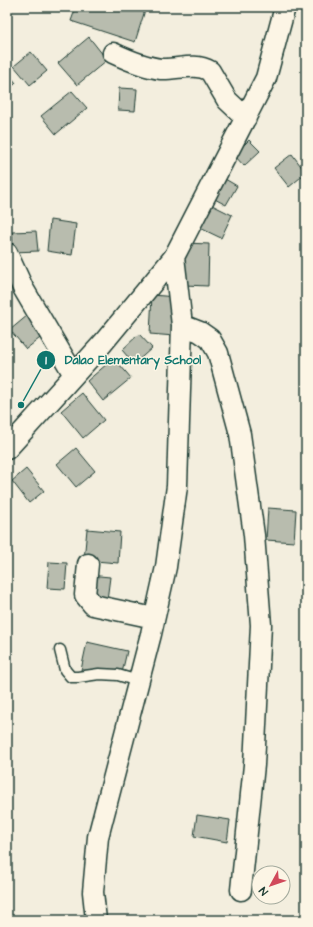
<svg xmlns="http://www.w3.org/2000/svg" width="313" height="927" viewBox="0 0 313 927" font-family="'Architects Daughter',sans-serif">
	<style>
		.building { fill: #b8bcae; stroke: #1f3d34 }
		.lines { fill: none; stroke-linecap: round; stroke-linejoin: round }
		.lane-casing { stroke: #1f3d34; stroke-width: 13 }
		.street-casing { stroke: #1f3d34; stroke-width: 23 }
		.lane { stroke: #fcf5e5; stroke-width: 10 }
		.street { stroke: #fcf5e5; stroke-width: 20 }
		.leader { fill: none; stroke: #0f766e; stroke-width: 1.5 }
		.callout-dot { fill: #0f766e; stroke: #fcf5e5; stroke-width: 1.5 }
		.mark-label { font-size: 12px; text-anchor: middle; font-weight: bold; fill: #fff }
		.callout-label { font-size: 12px; text-anchor: middle; font-weight: bold; fill: #0f766e; stroke: #fcf5e5; stroke-width: 3; stroke-linejoin: round; paint-order: stroke }
	</style>
	<rect width="100%" height="100%" fill="#f3eede"/>
	<filter id="ink" filterUnits="userSpaceOnUse"><feTurbulence type="fractalNoise" baseFrequency=".025" numOctaves="2"/><feDisplacementMap in="SourceGraphic" scale="8" xChannelSelector="R" yChannelSelector="G"/><feConvolveMatrix kernelMatrix="1 2 1 2 8 2 1 2 1" color-interpolation-filters="sRGB"/></filter>
	<g filter="url(#ink)">
		<!-- building -->
		<path class="building" d="M76,7h70l-11,35 -64,-21z
			M89,37l18,23 -30,25 -19,-22z
			M31,52l16,19 -17,14 -16,-19z
			M7,72l9,11 -9,8z
			M119,88l18,1 -2,22 -17,-1z
			M72,91l15,17 -31,26 -15,-18z
			M249,140l11,11 -16,15 -10,-11z
			M292,154l14,19 -17,14 -15,-19z
			M220,176l17,10 -11,19 -17,-9z
			M208,203l24,12 -11,23 -25,-12z
			M50,220l26,4 -4,31 -25,-4z
			M36,231l2,20 -25,1 -1,-20z
			M185,243l24,1 -1,42 -24,-1z
			M152,295l24,2 -2,39 -24,-2z
			M28,315l16,20 -18,14 -16,-19z
			M139,334l13,14 -18,16 -12,-14z
			M114,358l17,20 -28,23 -16,-20z
			M82,393l22,27 -21,18 -22,-27z
			M76,448l19,23 -19,16 -19,-23z
			M26,469l18,22 -15,12 -17,-22z
			M268,508l28,2 -2,32 -28,-2z
			M87,529l33,3 -2,31 -34,-3z
			M49,562l18,1 -2,26 -18,-1z
			M89,575l21,2 -3,23 -18,-1z
			M87,642l40,9 -5,22 -41,-3z
			M197,815l33,5 -3,22 -33,-6z"/>
		<g class="lines">
			<defs>
				<path id="lane" d="M60,650l5,20 6,7h7l21,-3 19,1 20,6"/>
				<path id="street" d="M113,53c15,7 31,14 48,16 16,1 34,-7 49,2l17,29 19,18
					M7,253l16,35 51,87
					M182,325l18,7 10,7 8,14 22,81 14,101 7,90 -7,140 -13,125
					M7,449l96,-106 71,-86 92,-179 19,-71
					M88,564l-3,31 8,10 61,13
					M96,920l-3,-28 5,-55 53,-203 15,-67 11,-81 5,-161 -8,-68"/>
			</defs>
			<!-- lane casing -->
			<use href="#lane" class="lane-casing"/>
			<!-- street casing -->
			<use href="#street" class="street-casing"/>
			<!-- lane -->
			<use href="#lane" class="lane"/>
			<!-- street -->
			<use href="#street" class="street"/>
		</g>
	</g>
	<!-- callouts -->
	<path class="leader" d="M21 405L46 360"/>
	<g class="callout-dot">
		<circle cx="21" cy="405" r="4"/>
		<circle cx="46" cy="360" r="10"/>
	</g>
	<g class="mark-label">
		<text x="46" y="364">1</text>
	</g>
	<g class="callout-label">
		<text x="133" y="364">Dalao Elementary School</text>
	</g>
	<!-- margin -->
	<rect width="313" height="927" fill="none" stroke="#fcf5e5" stroke-width="24"/>
	<rect x="12" y="12" width="289" height="903" fill="none" stroke="#1f3d34" stroke-width="1.5" filter="url(#ink)"/>
	<!-- north arrow -->
	<g transform="translate(271 885) rotate(230)"><circle r="19" fill="#fcf5e5" stroke="#a4ab9e"/>
	<path d="M0-3L7 15L0 10L-7 15Z" fill="#d1495b"/>
	<text y="-6" font-size="11" font-weight="bold" text-anchor="middle" fill="#1f3d34">N</text>
	</g>
</svg>
